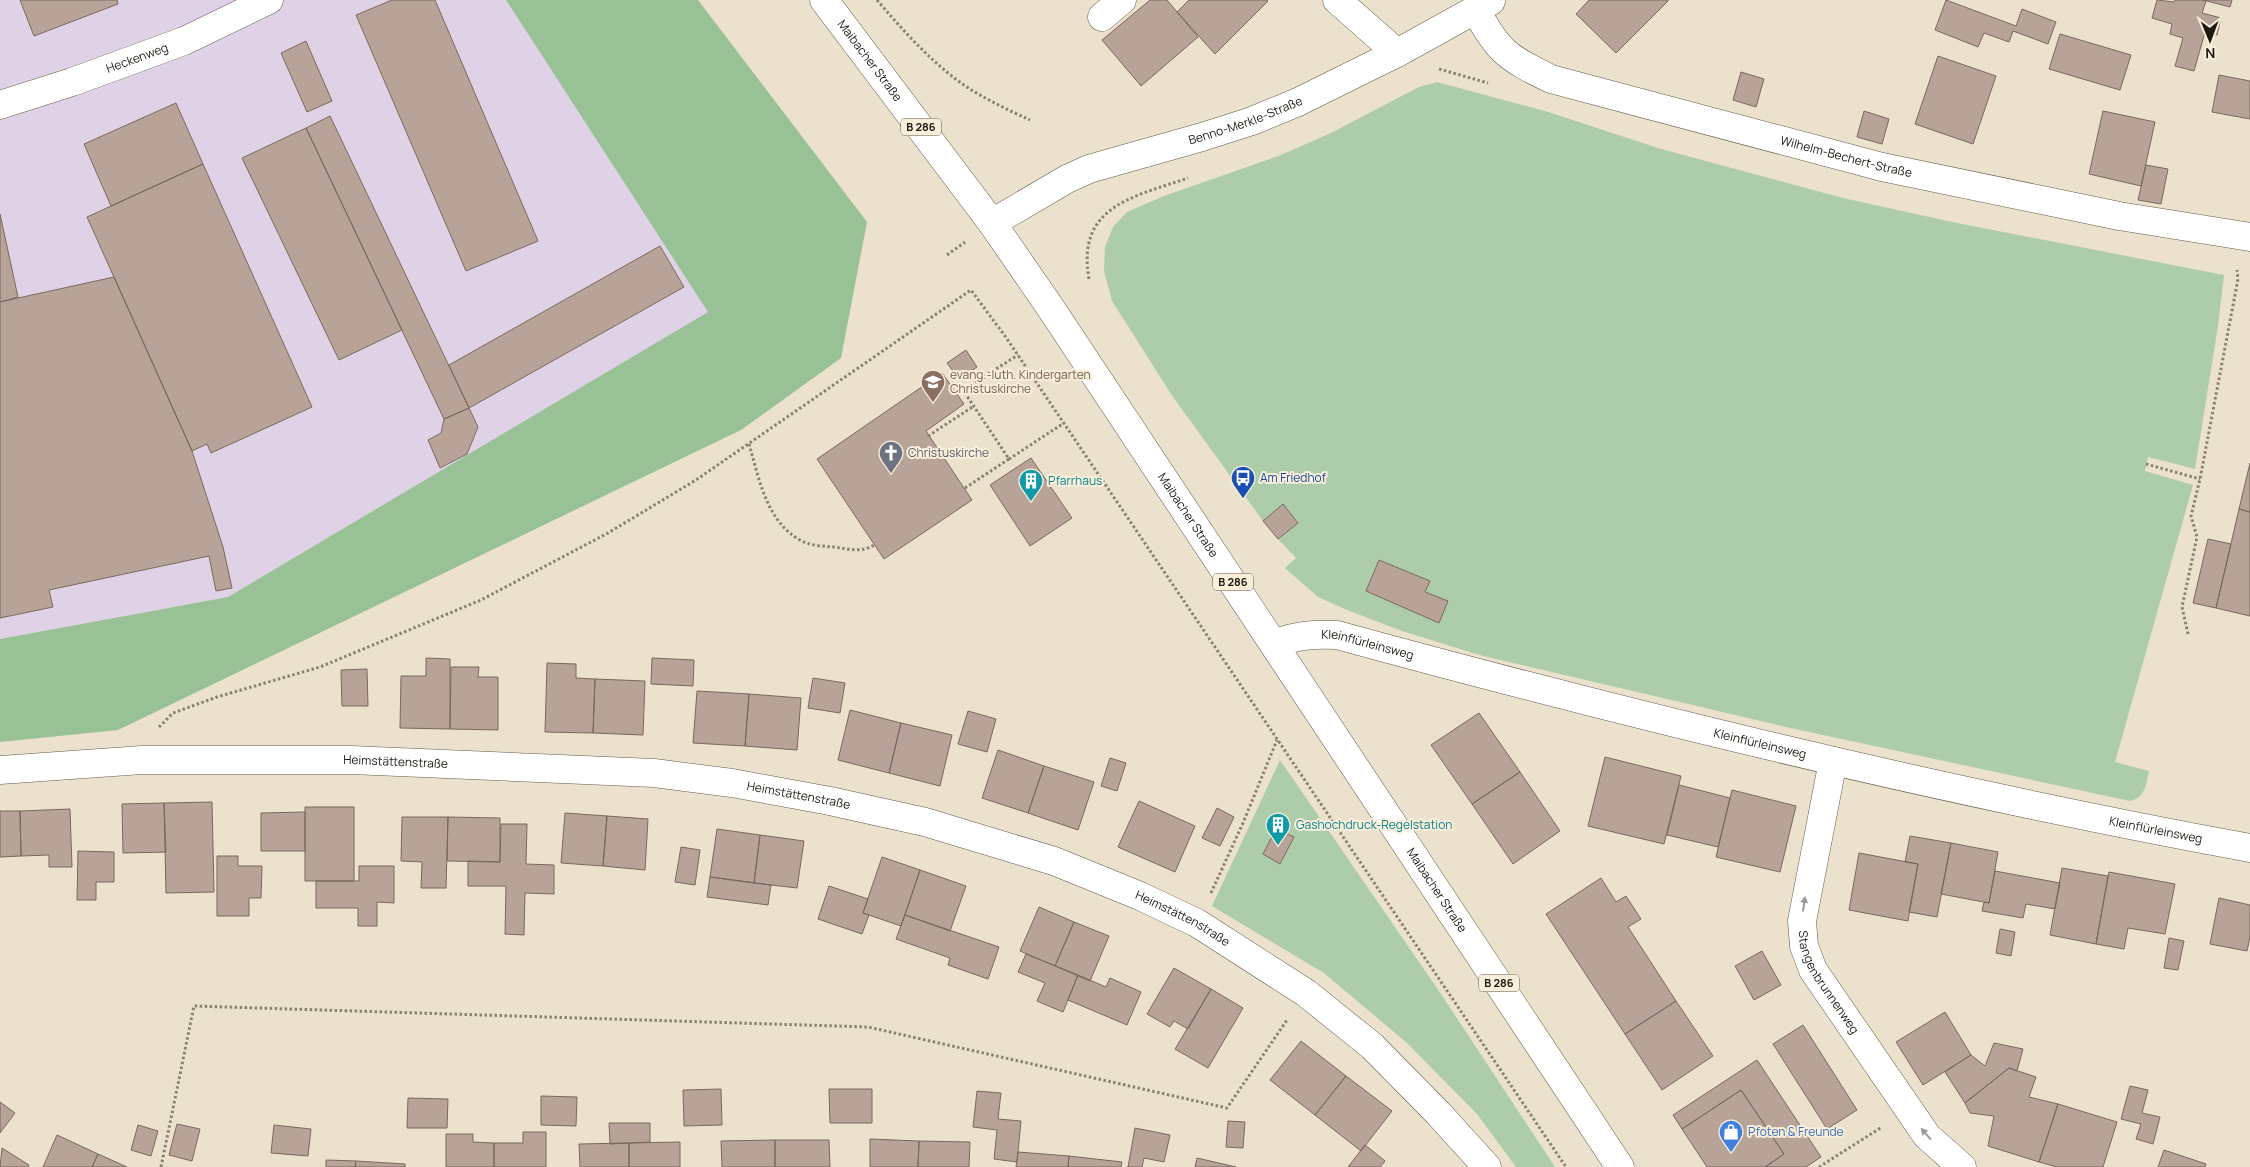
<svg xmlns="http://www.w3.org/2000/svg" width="2250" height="1167" viewBox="0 0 2250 1167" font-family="Manrope,sans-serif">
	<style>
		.commercial { fill: #e0d2e6 }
		.green { fill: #acccaa; fill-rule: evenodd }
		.forest { fill: #98c196 }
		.building { fill: #b7a397; stroke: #7b685d }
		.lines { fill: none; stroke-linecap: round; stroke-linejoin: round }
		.minor-casing { stroke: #635b49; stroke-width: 29 }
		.major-casing { stroke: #635b49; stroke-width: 29 }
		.path { stroke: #898274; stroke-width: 3; stroke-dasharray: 2.5 2.5; stroke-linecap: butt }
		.minor { stroke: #fff; stroke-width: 28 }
		.major { stroke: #fff; stroke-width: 28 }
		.oneway { fill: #999894 }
		.labels { text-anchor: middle; stroke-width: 4; stroke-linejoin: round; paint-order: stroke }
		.shield { fill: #f8eed9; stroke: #5f594e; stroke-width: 1 }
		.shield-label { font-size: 11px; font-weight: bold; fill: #1d1912 }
		.street-label { font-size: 12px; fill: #1d1912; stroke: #f8eed9 }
		.education-label { font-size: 12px; fill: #785e54; stroke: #f8eed9; text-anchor: start }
		.worship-label { font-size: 12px; fill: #5b616d; stroke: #f8eed9; text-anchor: start }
		.transit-label { font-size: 12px; fill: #164399; stroke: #f8eed9; text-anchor: start }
		.culture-label { font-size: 12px; fill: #0d838f; stroke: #f8eed9; text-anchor: start }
		.shop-label { font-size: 12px; fill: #366cbe; stroke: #f8eed9; text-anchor: start }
	</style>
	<rect width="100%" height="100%" fill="#ebe1cc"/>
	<!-- commercial -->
	<path class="commercial" d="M0,0h506l203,312 -481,285 -228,42z"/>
	<!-- green -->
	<path class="green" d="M1437,82l108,29 116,38 182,49 109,24 272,53 -6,51 -23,143 -47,-12 -3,14 48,14 -78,277 34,9c-3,14 -4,27 -19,30l-344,-74 -303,-71 -81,-25 -55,-21 -29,-13 -33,-29 11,-10 -18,-19 20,-17 -15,-18 -20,17 -90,-124 -61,-96 -8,-30 1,-24 8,-20 14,-15 37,-16 117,-41 50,-22 88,-46zM1379,560l50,21 -4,11 22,9 -8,22 -73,-32z
		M1280,760l161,234 114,173h-39l-39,-53 -70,-71 -83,-70 -112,-67z"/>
	<!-- forest -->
	<path class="forest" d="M506,0h192l169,222 -26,136 -100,72 -623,300 -118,12v-103l228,-42 480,-285z"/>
	<!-- building -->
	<path class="building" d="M20,0h97l1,4 -84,32z
		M392,0h43l103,241 -72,30 -110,-256z
		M1150,0h17l31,37 -57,49 -39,-46z
		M1189,0h78l1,1 -53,53 -38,-42z
		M1589,0h79v1l-52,52 -40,-39z
		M1946,0l70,26 6,-17 34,13 -8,22 -35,-13 -4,11 -25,-9 -6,14 -43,-17z
		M2157,0l17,2 1,-2h28l3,1 -4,12 19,5 -4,17 -12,-3 -11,39 -19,-5 8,-28 -13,-4 2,-10 -20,-6z
		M2203,0h29l-2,7z
		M2060,34l71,21 -11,35 -71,-21z
		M306,41l26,60 -25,11 -26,-59z
		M1938,56l58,20 -23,68 -58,-20z
		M1741,72l23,7 -8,28 -23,-7z
		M2219,75l31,6v38l-38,-7z
		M176,103l27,61 -92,42 -27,-62z
		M1864,111l25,8 -7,25 -25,-7z
		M2103,111l52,11 -14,64 -52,-12z
		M330,116l139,292 -25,11 -138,-291z
		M306,128l96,202 -63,30 -97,-202z
		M203,164l109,243 -101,46 -4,-9 -15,7 -105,-234z
		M2146,165l22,4 -7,35 -23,-4z
		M0,214l18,83 -18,5z
		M660,246l24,41 -215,121 -20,-43z
		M114,277l78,174 31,96 9,41 -16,3 -7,-35 -160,34 4,17 -53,11v-316z
		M966,350l11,17 -18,12 -12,-16z
		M942,373l22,31 -38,27 46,69 -88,59 -67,-100z
		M469,408l9,19 -11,27 -27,14 -12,-28 13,-7 3,-14z
		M1031,458l41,60 -42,28 -40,-61z
		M2250,463v49l-11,-3z
		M1283,504l15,19 -20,16 -15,-18z
		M2239,509l11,3v104l-34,-8z
		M2208,539l23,5 -15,64 -23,-5z
		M1379,560l51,21 -5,11 23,9 -9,22 -73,-32z
		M426,658l24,1v70l-50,-1 1,-52h25z
		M652,658l42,2 -1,26 -42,-2z
		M547,663l29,1v14l19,1 -2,54 -48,-1z
		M451,667h28l-1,10h20v53l-48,-1z
		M367,669l1,37h-26l-1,-36z
		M813,678l32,5 -5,30 -32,-5z
		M595,679l50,2 -2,54 -50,-2z
		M697,691l52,3 -4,52 -52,-3z
		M749,694l52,4 -4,52 -52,-4z
		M850,710l51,13 -12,50 -51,-13z
		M968,711l28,8 -9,33 -29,-8z
		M1479,713l41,59 -48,32 -41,-59z
		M901,723l51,12 -12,51 -51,-13z
		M998,750l46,16 -16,47 -46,-15z
		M1605,757l76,19 -17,68 -76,-18z
		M1110,758l16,5 -9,28 -16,-5z
		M1044,766l50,16 -16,48 -50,-17z
		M1520,772l40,59 -47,33 -41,-60z
		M1679,785l51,13 -12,49 -51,-12z
		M1732,790l64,16 -16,66 -64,-15z
		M1139,801l56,25 -20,46 -57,-25z
		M212,802l2,90 -48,1 -2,-90z
		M164,803l2,49 -43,1 -1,-49z
		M305,807h49v74h-49z
		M1217,808l17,9 -14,29 -18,-8z
		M70,809l2,58h-23v-12l-28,1 -1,-45z
		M0,811h20l1,45 -21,1z
		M305,812v39h-44v-38z
		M565,813l42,3 -4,50 -42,-3z
		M607,816l41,3 -3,51 -42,-4z
		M402,817h46l-2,71h-25l1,-26 -21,-1z
		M448,817l52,1v44l-53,-1z
		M501,824h26l-1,40 28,1v29l-29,-1 -1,42 -19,-1 1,-48h-38v-25l32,1z
		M717,829l43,6 -6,48 -44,-6z
		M1276,829l18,8 -14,27 -17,-10z
		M760,835l44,6 -7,47 -43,-5z
		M1910,836l41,7 -14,74 -28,-5 9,-48 -13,-2z
		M1951,843l47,9 -9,51 -48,-9z
		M681,847l19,3 -5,35 -20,-3z
		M78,851l36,1v30h-18v18h-19z
		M1859,853l59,11 -10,57 -59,-11z
		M217,856h21v10h24l-1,32h-12v18h-32z
		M882,857l38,13 -19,56 -38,-13z
		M359,866h35v37l-17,-1v24h-19v-18h-42v-27h43z
		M2062,868l46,8 -12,68 -46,-9z
		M920,870l46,16 -16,45 -45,-16z
		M1995,871l65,12 -5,26 -29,-5 -3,14 -41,-7 2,-9 5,1z
		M2109,872l66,12 -10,50 -37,-6 -4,21 -28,-5z
		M710,877l61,8 -3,20 -61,-8z
		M1601,878l15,24 10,-6 15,23 -13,8 48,74 -51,33 -79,-120z
		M829,886l39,13 -5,14 6,2 -7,19 -44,-15z
		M2219,898l31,7v32l-3,14 -37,-7z
		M1039,907l35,15 -19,44 -35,-15z
		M905,915l94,32 -11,32 -40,-14 2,-7 -54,-19z
		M1074,922l35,14 -19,45 -35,-15z
		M2000,929l15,3 -4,24 -15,-3z
		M2169,938l15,3 -6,29 -14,-2z
		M1762,951l19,34 -27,15 -19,-34z
		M1026,954l52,21 -15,37 -26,-11 8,-18 -27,-11z
		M1174,968l37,21 -23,40 -14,-8 -4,6 -23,-13z
		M1078,975l28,12 4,-9 31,14 -14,33 -59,-25z
		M1211,989l32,19 -35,60 -33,-19z
		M1676,1001l37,55 -51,34 -37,-56z
		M1945,1012l26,43 -48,30 -27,-43z
		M1803,1025l54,85 -30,19 -54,-85z
		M1301,1041l45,35 -31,39 -45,-35z
		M1994,1043l29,6 -6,22 -8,-3 -44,35 -20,-31 26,-17 14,11z
		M1757,1060l64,97 -15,10h-41l19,-13 -43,-64 -59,39 -9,-14z
		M2009,1068l27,9 -7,20 29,7 -19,58 -51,-16 6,-30 -24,-3 -5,-10z
		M1346,1076l46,35 -31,40 -46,-36z
		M2130,1086l18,4 -6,23 18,4 -7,27 -17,-5 5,-15 -20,-5z
		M721,1089l1,36 -38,1 -1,-36z
		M829,1089h43v34h-42z
		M1741,1090l43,64 -19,13h-58l-25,-38z
		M977,1091l24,2 -3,26 23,2 -4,41 -23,-3 3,-29 -24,-3z
		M541,1096l36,1 -1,29 -35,-1z
		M408,1098l40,1 -1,29h-40z
		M0,1102l15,11 -15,20z
		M2058,1104l59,18 -14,45h-46l-18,-5z
		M1228,1121l17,1 -2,26 -17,-1z
		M609,1123h41v19l-40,2z
		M177,1124l23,5 -8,32 -23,-6z
		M138,1125l20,6 -7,25 -20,-6z
		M274,1125l37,4 -3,27 -37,-3z
		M1135,1128l35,7 -6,27 -20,-4 -2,9h-14z
		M523,1132h23v35h-52v-24h29z
		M446,1134h27v8l21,1v24h-48z
		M57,1135l41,19 -6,13h-49z
		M870,1139l49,2 -1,26h-48z
		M775,1140v27h-53l-1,-26z
		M775,1140h54l1,27h-55z
		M919,1141l51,1 -1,25h-51z
		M680,1142v25h-51v-24z
		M629,1143v24h-49l-1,-23z
		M1365,1145l20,16 -5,6h-32z
		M2,1148l27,17 -1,2h-28z
		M2164,1150l42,14 -1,3h-47z
		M1018,1152l51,4 -1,11h-52z
		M98,1154l29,13h-35z
		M1069,1156l53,6 -1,5h-53z
		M1197,1158l39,9h-41z
		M326,1160l30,1 -1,6h-29z
		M356,1161l49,3v3h-50z"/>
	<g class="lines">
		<defs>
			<g id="minor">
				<path d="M1337,0l60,53"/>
				<path id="s1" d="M1476,10c22,42 32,48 75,69l331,88 237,49 131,21"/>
				<path d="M1102,17l20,-17"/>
				<path id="s2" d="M0,105l72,-23 112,-41 85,-41"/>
				<path id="s3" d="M992,223l75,-44 22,-10 113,-32 50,-16 46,-19 99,-49 94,-52"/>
				<path id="s4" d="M1275,644c21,-9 40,-10 62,-9 300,82 607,157 913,213"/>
				<path id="s5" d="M1833,761l-31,160 2,25 9,24 114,166 35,31"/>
				<path id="s6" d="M0,770l142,-10h209l303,13 78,10 98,18 95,21 129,39 86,35 57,27 109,70 66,53 66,67 49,54"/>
			</g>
			<g id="major">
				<path id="s7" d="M824,0l168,223 58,84 570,860"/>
			</g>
		</defs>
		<!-- minor casing -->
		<use href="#minor" class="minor-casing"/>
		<!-- major casing -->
		<use href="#major" class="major-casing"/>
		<!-- path -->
		<path class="path" d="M877,0c24,28 47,54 76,77 23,18 51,31 77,43
			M1439,69l49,14
			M947,255l18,-13
			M1089,279c-13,-73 44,-82 99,-101
			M928,436l46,-30
			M749,444c10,34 17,77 51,96 10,6 23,6 34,7 15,2 27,6 40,-2
			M1009,459l55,-36
			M2146,464l54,15
			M965,488l44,-29 -46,-69 55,-35
			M2188,634l-6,-27 15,-70 -6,-21 9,-37 38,-200 -1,-9
			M159,727l14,-14 44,-16 103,-30 161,-67 127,-67 88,-53 275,-190 34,46 561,831
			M1211,893l32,-70 34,-83
			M161,1167l33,-161 674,21 359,81 60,-88
			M1819,1167l63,-40"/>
		<!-- minor -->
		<use href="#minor" class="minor"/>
		<!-- major -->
		<use href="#major" class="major"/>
	</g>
	<!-- one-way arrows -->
	<defs><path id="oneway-solid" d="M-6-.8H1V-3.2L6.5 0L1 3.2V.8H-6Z" transform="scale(1.25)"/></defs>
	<g class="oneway">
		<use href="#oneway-solid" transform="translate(1804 904) rotate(-82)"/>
		<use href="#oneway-solid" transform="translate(1926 1134) rotate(-131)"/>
	</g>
	<!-- icons -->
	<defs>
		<symbol id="school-pin" viewBox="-11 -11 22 30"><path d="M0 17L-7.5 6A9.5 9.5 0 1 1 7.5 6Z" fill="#8d6e63" stroke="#f8eed9"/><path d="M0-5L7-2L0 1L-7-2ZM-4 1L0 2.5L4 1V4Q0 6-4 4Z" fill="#fff"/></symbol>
		<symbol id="church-pin" viewBox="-11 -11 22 30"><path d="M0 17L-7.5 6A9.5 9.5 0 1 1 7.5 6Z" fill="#6b7280" stroke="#f8eed9"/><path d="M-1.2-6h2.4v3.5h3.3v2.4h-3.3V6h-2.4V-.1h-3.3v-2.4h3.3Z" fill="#fff"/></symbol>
		<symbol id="bus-pin" viewBox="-11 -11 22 30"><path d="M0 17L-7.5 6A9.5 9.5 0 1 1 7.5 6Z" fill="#1a4fb4" stroke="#f8eed9"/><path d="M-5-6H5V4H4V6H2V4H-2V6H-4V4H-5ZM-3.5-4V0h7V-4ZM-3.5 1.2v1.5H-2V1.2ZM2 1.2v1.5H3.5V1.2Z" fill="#fff"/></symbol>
		<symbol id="building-pin" viewBox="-11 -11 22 30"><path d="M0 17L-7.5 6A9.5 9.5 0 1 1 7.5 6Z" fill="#0f9aa8" stroke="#f8eed9"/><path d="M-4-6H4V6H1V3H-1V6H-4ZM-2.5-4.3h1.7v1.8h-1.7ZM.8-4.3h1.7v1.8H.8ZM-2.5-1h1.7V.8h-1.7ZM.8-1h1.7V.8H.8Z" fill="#fff"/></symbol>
		<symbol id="shop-pin" viewBox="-11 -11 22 30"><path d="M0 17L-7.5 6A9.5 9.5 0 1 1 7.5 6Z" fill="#3f7fe0" stroke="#f8eed9"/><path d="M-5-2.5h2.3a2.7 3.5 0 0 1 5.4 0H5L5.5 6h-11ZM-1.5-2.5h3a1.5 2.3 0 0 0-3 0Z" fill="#fff"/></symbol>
	</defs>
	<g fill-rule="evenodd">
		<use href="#school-pin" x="919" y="368" width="28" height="38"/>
		<use href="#church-pin" x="877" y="439" width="28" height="38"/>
		<use href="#bus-pin" x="1229" y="464" width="28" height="38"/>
		<use href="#building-pin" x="1017" y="467" width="28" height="38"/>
		<use href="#building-pin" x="1264" y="811" width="28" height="38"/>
		<use href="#shop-pin" x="1717" y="1118" width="28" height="38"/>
	</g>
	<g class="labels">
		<!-- shield labels -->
		<g class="shield">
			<rect x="901" y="118.5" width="40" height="17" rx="4"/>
			<rect x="1213" y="573.5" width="40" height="17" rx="4"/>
			<rect x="1479" y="974.5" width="40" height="17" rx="4"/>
		</g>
		<g class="shield-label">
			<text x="921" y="131">B 286</text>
			<text x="1233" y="586">B 286</text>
			<text x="1499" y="987">B 286</text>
		</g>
		<!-- street labels -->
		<g class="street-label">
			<text dy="4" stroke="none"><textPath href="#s2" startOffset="145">Heckenweg</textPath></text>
			<text dy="4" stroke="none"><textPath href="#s7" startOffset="76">Maibacher Straße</textPath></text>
			<text dy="4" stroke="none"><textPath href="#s3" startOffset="275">Benno-Merkle-Straße</textPath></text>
			<text dy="4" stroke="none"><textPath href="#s1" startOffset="410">Wilhelm-Bechert-Straße</textPath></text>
			<text dy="4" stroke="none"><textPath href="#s7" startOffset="631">Maibacher Straße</textPath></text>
			<text dy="4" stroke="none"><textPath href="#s4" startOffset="95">Kleinflürleinsweg</textPath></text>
			<text dy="4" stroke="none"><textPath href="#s4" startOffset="500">Kleinflürleinsweg</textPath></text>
			<text dy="4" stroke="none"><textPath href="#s6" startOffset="396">Heimstättenstraße</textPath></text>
			<text dy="4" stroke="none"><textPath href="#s6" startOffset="801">Heimstättenstraße</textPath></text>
			<text dy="4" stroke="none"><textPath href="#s4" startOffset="905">Kleinflürleinsweg</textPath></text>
			<text dy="4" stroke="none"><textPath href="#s7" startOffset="1081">Maibacher Straße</textPath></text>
			<text dy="4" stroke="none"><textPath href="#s6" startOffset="1206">Heimstättenstraße</textPath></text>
			<text dy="4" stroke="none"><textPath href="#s5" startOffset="231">Stangenbrunnenweg</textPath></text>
		</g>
		<!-- education labels -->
		<g class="education-label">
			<text x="950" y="379">evang.-luth. Kindergarten<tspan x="950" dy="14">Christuskirche</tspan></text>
		</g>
		<!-- worship labels -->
		<g class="worship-label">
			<text x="908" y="457">Christuskirche</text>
		</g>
		<!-- transit labels -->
		<g class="transit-label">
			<text x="1260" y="482">Am Friedhof</text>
		</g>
		<!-- culture labels -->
		<g class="culture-label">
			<text x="1048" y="485">Pfarrhaus</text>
			<text x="1296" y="829">Gashochdruck-Regelstation</text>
		</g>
		<!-- shop labels -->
		<g class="shop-label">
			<text x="1748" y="1136">Pfoten &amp; Freunde</text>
		</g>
	</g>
	<!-- north arrow -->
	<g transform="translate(2210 40) rotate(179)" stroke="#f8eed9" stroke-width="4" paint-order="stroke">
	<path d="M0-4L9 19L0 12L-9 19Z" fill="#1d1912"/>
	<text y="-8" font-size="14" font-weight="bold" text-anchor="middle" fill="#1d1912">N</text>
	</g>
</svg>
